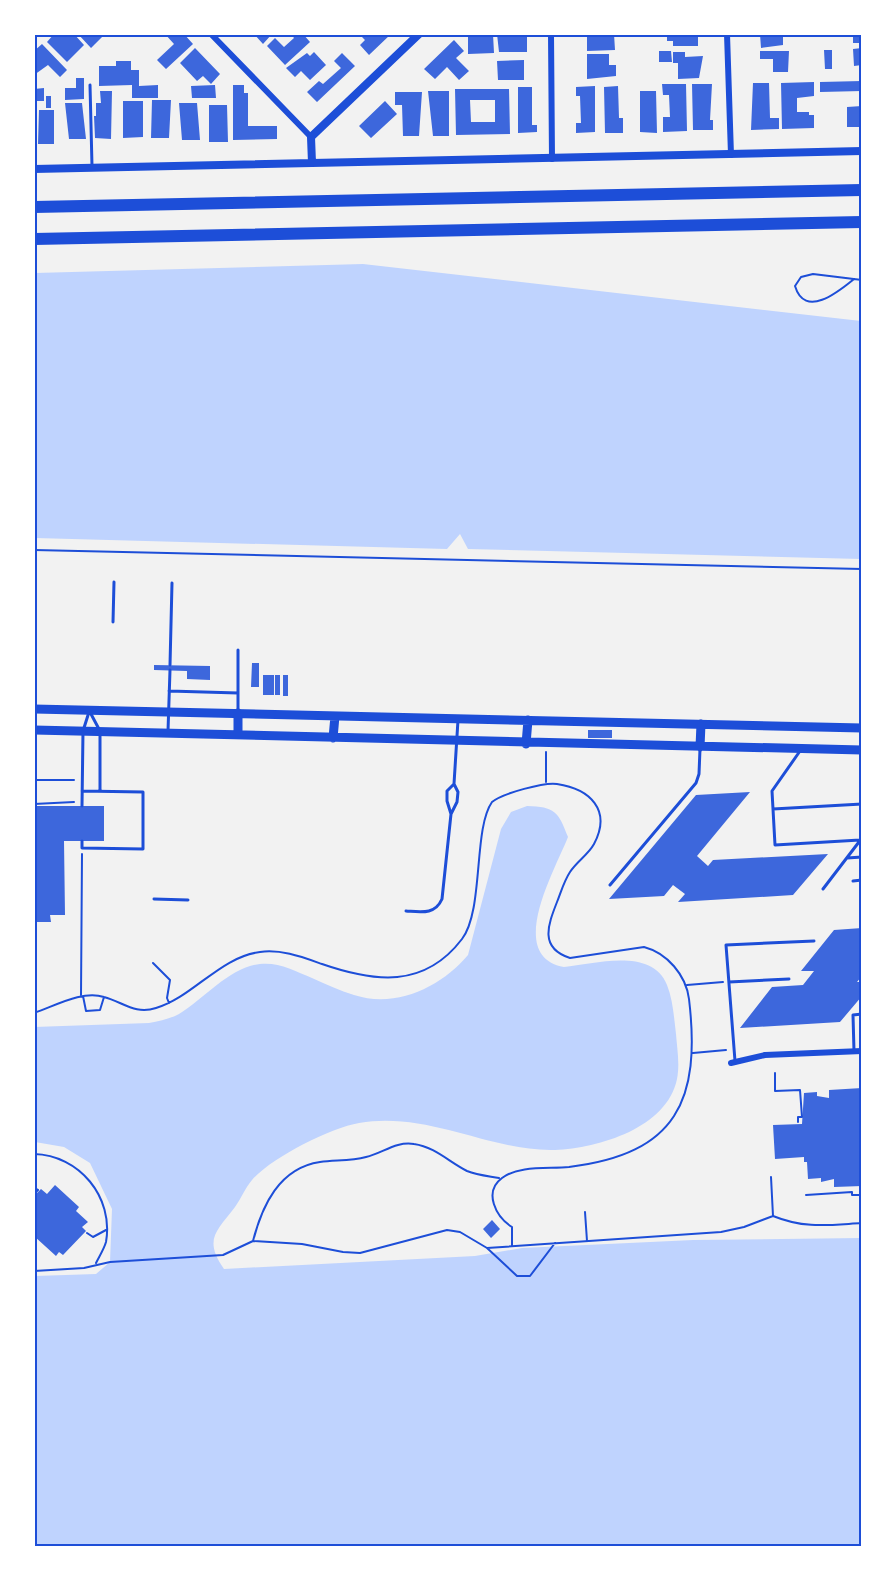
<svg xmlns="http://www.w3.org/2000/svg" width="896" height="1581" viewBox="0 0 896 1581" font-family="Georgia,serif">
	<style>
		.water { fill: #bfd3fe }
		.building { fill: #3d67dc; fill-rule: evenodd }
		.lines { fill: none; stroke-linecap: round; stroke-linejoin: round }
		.path { stroke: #1d4ed8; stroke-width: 2 }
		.service { stroke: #1d4ed8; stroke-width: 3 }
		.minor { stroke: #1d4ed8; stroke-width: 6 }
		.tertiary { stroke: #1d4ed8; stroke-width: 8 }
		.secondary { stroke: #1d4ed8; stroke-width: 9 }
		.motorway { stroke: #1d4ed8; stroke-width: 12 }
		.neatline { fill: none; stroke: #1d4ed8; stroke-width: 2 }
	</style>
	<rect width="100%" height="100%" fill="#f2f2f2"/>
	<!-- water -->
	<path class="water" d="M363,264l498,57v238l-393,-10 -8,-15 -13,15 -412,-11v-265z
		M527,806c28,1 31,5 41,31 -13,33 -63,119 -4,130 31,-3 88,-20 103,18 6,15 7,33 9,49 1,14 4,30 1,45 -10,49 -78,69 -122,71 -64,2 -126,-39 -196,-27 -29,5 -88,35 -107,57 -7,8 -11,19 -17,27 -18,24 -32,32 -11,62l251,-13 47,-8 171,-8 168,-2v308h-826v-270l61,-2 14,-12 2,-53 -22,-46 -26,-16 -29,-5 -1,-115 115,-4c10,-2 21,-4 30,-9 26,-16 51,-47 81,-50 19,-2 35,7 52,14 14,6 28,13 42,17 43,14 88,-9 114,-40l33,-126 10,-17z"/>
	<!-- building -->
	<path class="building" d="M54,34h20l10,11 -17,17 -20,-20z
		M78,34h27l-14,14z
		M165,34h19l9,10 -27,25 -9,-9 17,-16z
		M254,34h18l-9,10z
		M291,34h12l7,8 -25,23 -18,-19 8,-8 9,9 10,-9z
		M365,34h26l-22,21 -9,-10 5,-5 -3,-3z
		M468,34h25l1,19 -26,1z
		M497,34h30v18h-28z
		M614,34l1,16 -28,1v-16z
		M667,34l31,2v10h-25v-5h-6z
		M760,34h23v11l-22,3z
		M853,34h9v9h-9z
		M454,40l10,11 -8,7 13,13 -10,9 -12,-13 -12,12 -11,-10z
		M42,44l25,26 -7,7 -12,-12 -14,10v-24z
		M195,48l25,26 -9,10 -8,-8 -6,5 -17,-18z
		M862,48v17l-8,1 -1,-17z
		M824,50h8v19h-7z
		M659,51h12l1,11h-13z
		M760,51h29l-1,21h-15v-13h-13z
		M314,52l12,13 -16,15 -9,-9 -6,6 -9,-9 21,-15 3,3z
		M673,52h12v5l18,-1 -4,22 -21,1v-16h-5z
		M342,53l13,13 -38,36 -10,-10 12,-11 4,3 18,-16 -7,-7z
		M587,54h22v11h7v11l-29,3z
		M524,60v20h-26l-1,-19z
		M116,61h15v9h8v16l19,-1v13h-26v-13l-33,1v-20h17z
		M76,78h8v21l-19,1v-12h11z
		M862,81v10l-42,1v-10z
		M814,82v14l-17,2v14h12v3h5v13l-32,1 -1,-46z
		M753,83h16l1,35h9v11l-28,1z
		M662,84h24l1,47 -24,1v-15h7l-1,-22h-6z
		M692,84h20l-2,36h3v10h-20z
		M215,85l1,13h-24l-1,-12z
		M233,85h11v8h4v33h29v13l-44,1z
		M595,86v46l-19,1v-10h5l-1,-27h-4v-9z
		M618,86l1,32h4v15h-18l-1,-46z
		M518,87h14v38h5v7l-19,1z
		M44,88v13h-10v-12z
		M455,89h54l1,45 -54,1zM470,100h25v22h-24z
		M100,91h12l-1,48 -16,-1 -1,-22h2v-13h5z
		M428,91h21v45h-16z
		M640,91h16l1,42 -17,-1z
		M395,92h27l-3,44h-16l-1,-31h-7z
		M46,96h5v12h-5z
		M152,100h19l-2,38h-18z
		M123,101h20v36l-20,1z
		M385,101l12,13 -26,24 -12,-12z
		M65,103h17l4,36h-17z
		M179,103h18l3,37h-18z
		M209,105h18l1,37h-19z
		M862,106v21h-15v-20z
		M39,110h15v34h-16z
		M252,663h7v24h-8z
		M154,665l56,1v14l-23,-1v-8l-33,-1z
		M263,675h11v20h-11z
		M275,675h5v20h-5z
		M283,675h5v21h-5z
		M588,730h24v8h-24z
		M750,792l-53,64 11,10 5,-6 115,-6 -35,41 -115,7 7,-8 -12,-9 -9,11 -55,3 87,-104z
		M34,806h70v35h-40l1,74h-15l1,7h-17z
		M862,928v48l-5,6h5v14l-22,26 -100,6 32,-41 31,-2 11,-14h-13l33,-41z
		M862,1088v98l-28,1v-8l-13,3v-4l-13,1 -1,-17h-3v-5l-29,2 -2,-34 29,-1 2,-31 13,-1v4l12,2v-8z
		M55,1185l24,22 -3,4 12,11 -6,5 4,4 -23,24 -4,-3 -3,4 -22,-20v-40l7,-7 6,5z
		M492,1220l8,9 -9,9 -8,-9z"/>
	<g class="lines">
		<!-- path -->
		<path class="path" d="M854,279c-16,13 -49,40 -59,7l6,-9 12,-3 49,6
			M34,550l828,19
			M34,780h40
			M546,782v-30
			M34,804l40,-2
			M153,963l17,17 -3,18 2,5
			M687,985l36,-3
			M81,995l1,-141
			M83,996l3,15 14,-1 4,-13
			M34,1013c21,-7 48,-23 70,-16 19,5 31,18 52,11 37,-11 64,-51 104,-56 21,-3 42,5 62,12 52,18 102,25 140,-25 22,-29 11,-110 30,-137 11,-9 53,-20 65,-18 33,5 55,26 37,60 -6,11 -17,17 -24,28 -6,9 -9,20 -13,30 -9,23 -18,46 13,56l74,-11c23,6 42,28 45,52 12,101 -12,155 -120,168 -21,2 -50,-2 -67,11 -19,14 -6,39 10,49v19
			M693,1053l33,-3
			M775,1073v18l25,-1 2,27h-4v5
			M34,1154c45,1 80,43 72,88 -2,7 -7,15 -10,21
			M771,1177l2,39
			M34,1188l4,2 -4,4
			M806,1195l46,-3v3h10
			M585,1212l2,29
			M87,1233l6,4 13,-7
			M253,1241c9,-35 26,-73 67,-79 16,-2 31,-1 46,-5 17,-4 30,-16 48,-13 21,3 35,18 53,27 10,4 21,5 32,7
			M487,1248l30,28h13l25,-33
			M34,1271l50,-3 26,-6 113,-7 30,-14 49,3 41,8 17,1 87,-23 13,2 27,16 234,-16 23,-5 29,-11c32,13 55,9 89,7"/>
		<!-- service -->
		<path class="service" d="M90,85l2,81
			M113,622l1,-40
			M170,665l2,-82
			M169,691l69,2
			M238,712v-62
			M91,714l9,17v60
			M168,731l2,-61
			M800,751l-28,40 3,54 85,-5
			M454,784l-7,7v10l4,13 6,-12 1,-10 -4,-8 4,-64
			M82,806l1,-75 6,-19
			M773,809l89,-5
			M82,841v7l61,1v-57l-61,-1
			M847,858l15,-1
			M853,881l9,-1
			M610,885l86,-102 3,-9 1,-25
			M823,889l39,-51
			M154,899l34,1
			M406,911c15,1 29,4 36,-12l9,-85
			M729,982l60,-3
			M854,1051l-1,-36 9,-1
			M735,1061l-9,-116 88,-4"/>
		<!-- minor -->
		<path class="minor" d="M211,34l100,103
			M551,34l1,125
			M727,34l4,121
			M731,1063l34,-8 97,-4"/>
		<!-- tertiary -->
		<path class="tertiary" d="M312,163l-1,-26 108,-103
			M34,169l828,-18"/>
		<!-- secondary -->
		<path class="secondary" d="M34,709l828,19
			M34,730l828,20
			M238,735v-22
			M333,738l2,-22
			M526,744l2,-24
			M700,747l1,-23"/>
		<!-- motorway -->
		<path class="motorway" d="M34,207l828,-17
			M34,239l828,-17"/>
	</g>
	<!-- border -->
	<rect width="896" height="1581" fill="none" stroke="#ffffff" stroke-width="72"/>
	<rect x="36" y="36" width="824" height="1509" class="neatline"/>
</svg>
